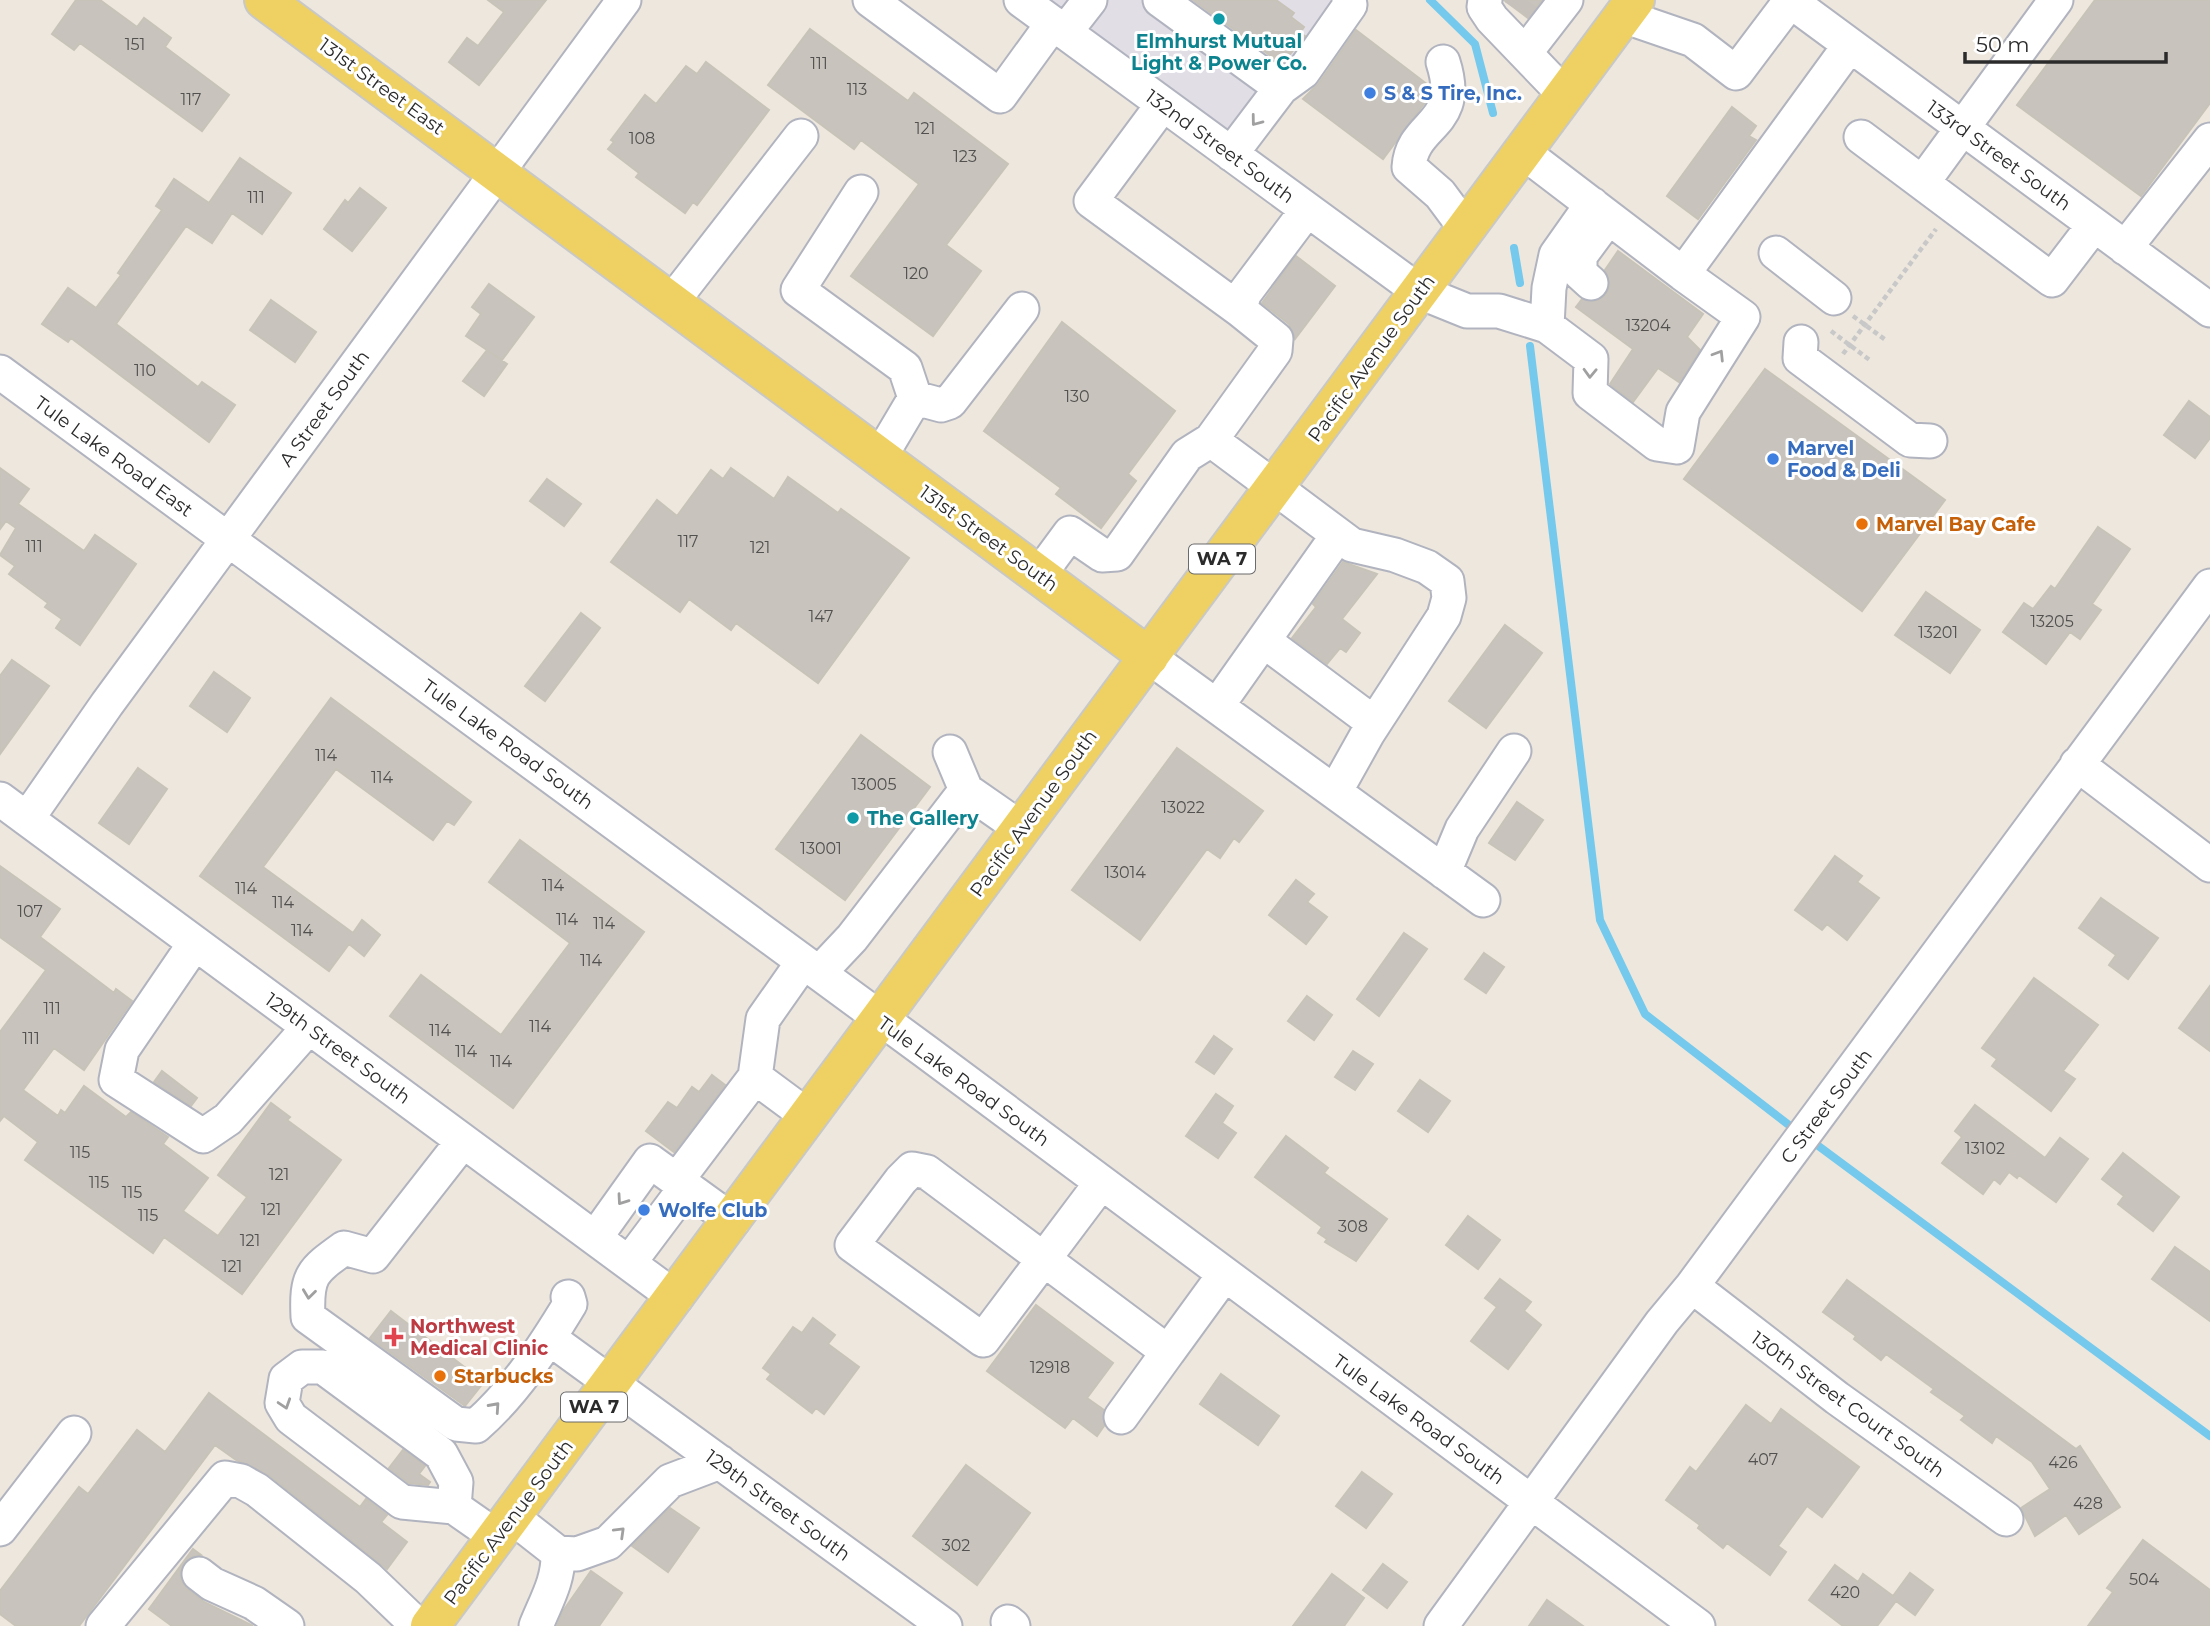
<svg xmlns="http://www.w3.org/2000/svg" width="2210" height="1626" viewBox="0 0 2210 1626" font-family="Montserrat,sans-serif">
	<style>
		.industrial { fill: #e1dee6 }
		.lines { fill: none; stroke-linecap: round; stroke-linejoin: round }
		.stream { stroke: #74c9ec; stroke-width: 8 }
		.building { fill: #c8c4bd; stroke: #c8c3b8; stroke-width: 2 }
		.minor-tunnel { stroke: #c6c1ba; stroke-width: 33; stroke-dasharray: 33 17; stroke-linecap: butt }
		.minor-casing { stroke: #b1b4bf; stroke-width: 37 }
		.major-casing { stroke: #c8c8c8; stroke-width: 42 }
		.path { stroke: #c8c8c8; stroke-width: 4.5; stroke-dasharray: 5 3.5; stroke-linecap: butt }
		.minor { stroke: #fff; stroke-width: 33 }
		.major { stroke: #eed162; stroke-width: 38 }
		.oneway { stroke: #a0a0a0 }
		.culture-dot { fill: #0f9aa8; stroke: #fff; stroke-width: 2.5 }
		.shop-dot { fill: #3f7fe0; stroke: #fff; stroke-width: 2.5 }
		.food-dot { fill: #e8710a; stroke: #fff; stroke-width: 2.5 }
		.health-dot { fill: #e0444e; stroke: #fff; stroke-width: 2.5 }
		.labels { text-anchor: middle; stroke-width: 6; stroke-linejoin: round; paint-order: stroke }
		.number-label { font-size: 16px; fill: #525150 }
		.shield { fill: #fff; stroke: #6b6b6b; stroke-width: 2 }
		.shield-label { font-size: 18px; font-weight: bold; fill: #2b2b2b }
		.culture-label { font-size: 19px; font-weight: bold; fill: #0d838f; stroke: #fff }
		.street-label { font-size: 19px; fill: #2b2b2b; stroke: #fff }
		.shop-label { font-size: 19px; font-weight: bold; fill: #366cbe; stroke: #fff; text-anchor: start }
		.food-label { font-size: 19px; font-weight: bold; fill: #c56008; stroke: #fff; text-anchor: start }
		.health-label { font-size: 19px; font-weight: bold; fill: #be3a42; stroke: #fff; text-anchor: start }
	</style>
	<rect width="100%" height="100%" fill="#ede7de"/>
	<!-- industrial -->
	<path class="industrial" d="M1048,0h316l-115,148z"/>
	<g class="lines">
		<!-- stream -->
		<path class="stream" d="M1430,0l45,44 18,69
			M1514,248l6,35
			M1530,346l70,574 45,94 153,118
			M1809,1139l401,297"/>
	</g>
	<!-- building -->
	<path class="building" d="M76,0h24l37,27 7,-9 27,20 -6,9 64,48 -27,36 -122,-88 -6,7 -22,-16z
		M488,0h58l-67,85 -30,-23 18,-24 11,8 26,-34z
		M1193,0h83l18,13 -3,4 13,10 -4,6 5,3 -23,28z
		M1504,0h38l-14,18z
		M2095,0h115v103l-69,93 -124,-91z
		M810,29l98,72 6,-8 94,71 -62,81 35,26 -48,65 -82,-60 68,-92 -58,-44 -7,9 -86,-64z
		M1356,30l72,55 -2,16 -43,58 -80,-60 16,-16z
		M706,62l63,48 -72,95 -4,-3 -8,11 -49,-36 3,-4 -31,-24 6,-7 -3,-2 34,-45 11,9 30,-38 11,8z
		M1732,107l24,19 -7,10 7,4 -58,79 -31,-23z
		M240,158l51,35 -29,41 -30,-21 -20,30 -26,-17 -70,98 82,63 4,-5 33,23 -26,37 -138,-104 -3,4 -26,-18 26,-36 28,20 25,-33 -3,-2 44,-63 -6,-4 18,-27 35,24z
		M360,188l26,20 -34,43 -28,-22 21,-29 3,3z
		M1618,251l85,63 -16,23 13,13 -21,32 -21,-14 -25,34 -23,-18 23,-35 -57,-42 6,-8 14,2 10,-6 4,-9 -5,-16z
		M1296,256l39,30 -40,53 -6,-15 -27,-21z
		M489,284l45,33 -32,43 -14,-9 19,13 -23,32 -21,-15 24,-31 -21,-14 15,-22 -9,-7z
		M271,300l45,32 -21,30 -45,-32z
		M1062,322l113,89 -47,63 8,7 -35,47 -45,-34 5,-6 -77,-57z
		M1765,369l180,131 -83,111 -178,-132z
		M2189,401l21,16v21l-15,20 -31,-23z
		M0,468l29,21 -11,15 66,47 11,-16 41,29 -56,81 -24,-17 6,-9 -17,-12 3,-4 -39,-29 6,-8 -15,-11 16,-27 -10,-7 -6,8z
		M731,468l43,31 14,-22 50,36 3,-4 68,49 -91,125 -82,-60 -5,7 -42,-31 -9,13 -69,-50 46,-62 20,16 34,-46 12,9z
		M547,479l34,25 -17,22 -34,-25z
		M2098,527l32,22 -38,55 9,6 -21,29 -10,-7 -24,32 -43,-32 21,-29 9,6 18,-23 4,3z
		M1343,562l34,12 -35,45 18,14 -14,19 -6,-4 -13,16 -35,-26 24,-31 -3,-3z
		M1926,592l54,38 -30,43 -55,-38z
		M581,613l19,15 -55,73 -20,-15z
		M1505,625l37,28 -56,75 -37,-27z
		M12,660l37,26 -49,68v-78z
		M214,672l36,26 -23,34 -37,-26z
		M331,698l140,104 -17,23 -7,-4 -14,19 -97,-71 -73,98 90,66 9,-13 18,15 -16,21 -15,-12 -20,27 -129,-95z
		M861,735l69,52 -85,113 -69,-51z
		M1177,748l86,63 -24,31 -5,-4 -14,20 -13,-9 -67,91 -68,-50z
		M138,768l29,21 -38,55 -30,-21z
		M1517,802l26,18 -28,40 -26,-17z
		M520,840l124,92 -131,176 -123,-92 31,-41 80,60 69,-92 -81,-61z
		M1835,856l27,20 -5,6 22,16 -32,42 -20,-16 -5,6 -27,-20z
		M0,866l60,43 -20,28 74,56 2,-4 16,12 -48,69 -30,-22 -31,42 35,26 3,-6 4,3 19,-27 42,31 5,-5 37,25 -5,7 45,34 -25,33 35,25 29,-39 -29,-22 53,-72 19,14 -3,3 54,40 -99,134 -78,-57 -11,16 -128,-93 13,-18 -34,-26 -4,5v-89l46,-62 -46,-33z
		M1296,880l18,14 -7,8 20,15 -21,27 -37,-29z
		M2101,898l57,40 -30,41 -19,-14 7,-10 -37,-27z
		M1404,933l23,16 -48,67 -22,-17z
		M1484,953l20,14 -18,26 -21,-14z
		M2034,978l64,47 -35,46 12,8 -24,32 -59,-45 5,-7 -15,-11z
		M2210,986v65l-31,-23z
		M1307,996l25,19 -18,25 -26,-19z
		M1214,1036l18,13 -18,25 -18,-12z
		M1353,1051l20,13 -18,26 -20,-13z
		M162,1071l35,27 -6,8 -37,-24z
		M712,1075l13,10 -51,67 -28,-21 22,-29 9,6 15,-21 7,5z
		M1420,1080l30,21 -22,31 -30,-21z
		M1216,1094l17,12 -11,17 14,10 -18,25 -32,-22z
		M1975,1105l70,53 15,-20 28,21 -32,43 -37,-27 -2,3 -8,-6 -9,12 -6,-5 -11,15 -41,-31 20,-26 -7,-6z
		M1286,1136l42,32 -4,5 63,46 -31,42 -31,-19 2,-3 -9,-6 4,-6 -67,-50z
		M2123,1153l56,44 -26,34 -35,-27 6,-8 -22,-17z
		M1468,1216l32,24 -22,29 -32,-24z
		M2175,1247l35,25v49l-58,-42z
		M1500,1279l31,23 -7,9 17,14 -33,44 -37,-28 26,-34 -12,-9z
		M1847,1280l229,169 4,-3 40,61 -41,27 -13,-19 -31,21 -14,-28 29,-19 -18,-27 -36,-26 -4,7 -31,-23 4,-4 -34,-24 3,-3 -48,-35 -5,6 -27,-21 2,-3 -33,-24z
		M1036,1305l77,58 -26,35 17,12v16l-7,10 -24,-18 -8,10 -78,-57z
		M391,1311l93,71 -19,24 -95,-68z
		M813,1318l22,17 -7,9 31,23 -35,47 -8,-6 -4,5 -45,-34 4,-5 -8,-6 30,-41 9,6z
		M1221,1374l58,42 -21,29 -58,-41z
		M209,1393l151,114 6,-8 21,16 -6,7 26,20 -20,27 -118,-94 -33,-15 -21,-15 -136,181h-63l-16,-12v-23l79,-104 9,7 49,-64 28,22z
		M1746,1405l25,19 10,-15 78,58 -37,50 -15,-11 -29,40 8,6 -16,23 -43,-32 -4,5 -25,-20 2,-3 -34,-25 24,-33 6,5z
		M403,1450l22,16 -6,8 11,8 -2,3 -19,-2 -20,-15z
		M966,1465l64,48 -53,72 -64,-49z
		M1362,1472l30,22 -26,34 -30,-22z
		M670,1508l29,20 -31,44 -36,-26z
		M2143,1540l67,50v36h-122l25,-34 -6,-4z
		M193,1549l8,6 -10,2 -11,14 1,10 6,8 17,13 49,24h-81l-23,-17z
		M1383,1564l24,18 -20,26 -24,-18z
		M1835,1565l23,17 5,-8 30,22 17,-23 23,17 -18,25 -19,-14 -19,25h-34l-34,-26z
		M591,1571l31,22 -23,33h-42l6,-15z
		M1332,1574l32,24 -20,28h-51z
		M1547,1600l36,26h-54z"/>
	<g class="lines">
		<!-- minor-tunnel -->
		<path class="minor-tunnel" d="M1519,11l7,-11"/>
		<defs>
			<path id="minor" d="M870,0l130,96 53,-73
				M1021,0l399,292 47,19h32l48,15 2,-38 7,-33 36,-51
				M1160,0l121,88 -50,66
				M1485,0l-1,7 8,12 73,76
				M1789,0l421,310
				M1623,16l70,24 43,33 55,-73
				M1065,32l25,-32
				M1525,53l41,-53
				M1443,62c21,65 -31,59 -34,105l31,27 26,35
				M1281,88l22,-16 47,-67 -1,-5
				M1163,104l-72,97 149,109
				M1861,137l191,143 42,-55
				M1523,152l160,122 167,-229
				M1923,182l133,-182
				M861,192l-63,98 107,78 10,30 -35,59
				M2125,248l85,-108
				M1776,253l58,45
				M1591,283l-11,-10v-17l23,-31
				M671,303l130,-167
				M1547,326l44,33 -1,34 67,51 20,3 6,-35 60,-95 -60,-43
				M1801,342l-1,16 110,82 20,1
				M0,372l925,679 773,575
				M915,398l26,7 9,-3 72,-93
				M1211,440l141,105 43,10 32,12 20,14 2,17 -5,18 -76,117 -33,59
				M1039,575l31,-42 32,22 15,-1 70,-99 24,-15 64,-89 1,-12 -36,-29 4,-16 63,-84
				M1264,641l110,82
				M1149,657l334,243
				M1217,706l121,-171
				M950,752l16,38 56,39
				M2077,764l133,101
				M0,799l676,499
				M27,819l80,-115 517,-704
				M1444,872l18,-43 52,-78
				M195,943l-73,107 -6,30 87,56 25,-17 81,-92
				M819,973l33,-35 114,-148
				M755,1077l54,40
				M463,1141l-90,115 -29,-8c-32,23 -38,27 -36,69l148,107 20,2c38,-33 68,-79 94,-122l-2,-7
				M677,1180l78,-103 8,-58 40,-57
				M1101,1183l-118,157 -131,-95 49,-65 11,-11 15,3 241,180 56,-77
				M595,1238l55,-77 83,60
				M629,1263l57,-76
				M1692,1286l145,112 169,121
				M549,1338l396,288
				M1121,1417l47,-65
				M454,1507l2,-25 -15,-28 -118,-87h-21l-16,12 -4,24 9,15 111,84 52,5 43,30
				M512,1517l46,36 19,1 31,-11 62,-62 50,-19
				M0,1529l74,-96
				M199,1574l13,10 42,19 33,23
				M1008,1622l5,4
				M103,1626l122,-148 16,3 16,9 111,88 50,48
				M536,1626c10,-25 23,-46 22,-73
				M1441,1626l221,-304 30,-36 518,-700"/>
			<path id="major" d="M264,0l885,657
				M430,1626l1205,-1626"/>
		</defs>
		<!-- minor casing -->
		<use href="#minor" class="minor-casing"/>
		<!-- major casing -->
		<use href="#major" class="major-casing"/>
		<!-- path -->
		<path class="path" d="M1853,316l34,25
			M1831,331l40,30
			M1843,354l93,-125"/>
		<!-- minor -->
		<use href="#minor" class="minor"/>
		<!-- major -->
		<use href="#major" class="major"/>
	</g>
	<!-- one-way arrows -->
	<defs><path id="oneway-chevron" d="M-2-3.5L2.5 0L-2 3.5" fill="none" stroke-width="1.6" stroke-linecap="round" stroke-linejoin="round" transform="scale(1.75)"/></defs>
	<g class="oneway">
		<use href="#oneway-chevron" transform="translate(1256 121) rotate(127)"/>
		<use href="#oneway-chevron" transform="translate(1719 355) rotate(-58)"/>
		<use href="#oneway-chevron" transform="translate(1590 373) rotate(92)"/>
		<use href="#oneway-chevron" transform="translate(622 1200) rotate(125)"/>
		<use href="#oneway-chevron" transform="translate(309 1294) rotate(97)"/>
		<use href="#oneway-chevron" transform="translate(285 1404) rotate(72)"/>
		<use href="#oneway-chevron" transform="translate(495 1407) rotate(-48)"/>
		<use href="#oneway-chevron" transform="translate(620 1532) rotate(-44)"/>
	</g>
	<!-- markers -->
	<g class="culture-dot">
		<circle cx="1219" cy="19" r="7"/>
		<circle cx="853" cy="818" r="7"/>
	</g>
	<g class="shop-dot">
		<circle cx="1370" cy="93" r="7"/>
		<circle cx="1773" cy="459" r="7"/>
		<circle cx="644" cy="1210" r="7"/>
	</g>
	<g class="food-dot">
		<circle cx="1862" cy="524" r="7"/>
		<circle cx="440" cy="1376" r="7"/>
	</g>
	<path class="health-dot" d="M390.5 1326.5h7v7h7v7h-7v7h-7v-7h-7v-7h7z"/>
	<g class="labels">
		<!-- number labels -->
		<g class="number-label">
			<text x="135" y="50">151</text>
			<text x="819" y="69">111</text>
			<text x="857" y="95">113</text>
			<text x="191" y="105">117</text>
			<text x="925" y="134">121</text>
			<text x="642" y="144">108</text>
			<text x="965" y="162">123</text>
			<text x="256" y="203">111</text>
			<text x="916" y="279">120</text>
			<text x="1648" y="331">13204</text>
			<text x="145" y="376">110</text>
			<text x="1077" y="402">130</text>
			<text x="688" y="547">117</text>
			<text x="34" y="552">111</text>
			<text x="760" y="553">121</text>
			<text x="821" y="622">147</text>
			<text x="2052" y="627">13205</text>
			<text x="1938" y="638">13201</text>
			<text x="326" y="761">114</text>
			<text x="382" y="783">114</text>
			<text x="874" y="790">13005</text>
			<text x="1183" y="813">13022</text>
			<text x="821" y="854">13001</text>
			<text x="1125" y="878">13014</text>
			<text x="553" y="891">114</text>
			<text x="246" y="894">114</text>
			<text x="283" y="908">114</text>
			<text x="30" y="917">107</text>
			<text x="567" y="925">114</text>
			<text x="604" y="929">114</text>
			<text x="302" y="936">114</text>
			<text x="591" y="966">114</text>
			<text x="52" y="1014">111</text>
			<text x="540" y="1032">114</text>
			<text x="440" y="1036">114</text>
			<text x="31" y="1044">111</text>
			<text x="466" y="1057">114</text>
			<text x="501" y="1067">114</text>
			<text x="1985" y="1154">13102</text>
			<text x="80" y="1158">115</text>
			<text x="279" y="1180">121</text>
			<text x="99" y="1188">115</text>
			<text x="132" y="1198">115</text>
			<text x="271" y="1215">121</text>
			<text x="148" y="1221">115</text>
			<text x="1353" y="1232">308</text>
			<text x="250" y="1246">121</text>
			<text x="232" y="1272">121</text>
			<text x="1050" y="1373">12918</text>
			<text x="1763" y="1465">407</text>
			<text x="2063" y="1468">426</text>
			<text x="2088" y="1509">428</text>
			<text x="956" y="1551">302</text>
			<text x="2144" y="1585">504</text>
			<text x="1845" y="1598">420</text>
		</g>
		<!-- shield labels -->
		<g class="shield">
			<rect x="1189" y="544.5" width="66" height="29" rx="5"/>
			<rect x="561" y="1392.5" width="66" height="29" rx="5"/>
		</g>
		<g class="shield-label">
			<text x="1222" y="565">WA 7</text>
			<text x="594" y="1413">WA 7</text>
		</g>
		<!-- culture labels -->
		<g class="culture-label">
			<text x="1219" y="48">Elmhurst Mutual<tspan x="1219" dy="22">Light &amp; Power Co.</tspan></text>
			<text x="867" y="825" text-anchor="start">The Gallery</text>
		</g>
		<!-- street labels -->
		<g class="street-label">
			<text transform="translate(382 86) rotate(36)" y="7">131st Street East</text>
			<text transform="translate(1220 146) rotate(36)" y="7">132nd Street South</text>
			<text transform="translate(1999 155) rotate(36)" y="7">133rd Street South</text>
			<text transform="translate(1371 358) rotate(-54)" y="7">Pacific Avenue South</text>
			<text transform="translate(324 408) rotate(-54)" y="7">A Street South</text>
			<text transform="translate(114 456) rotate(36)" y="7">Tule Lake Road East</text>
			<text transform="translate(989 538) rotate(36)" y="7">131st Street South</text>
			<text transform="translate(508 744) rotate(36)" y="7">Tule Lake Road South</text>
			<text transform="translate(1033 813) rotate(-54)" y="7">Pacific Avenue South</text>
			<text transform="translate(338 1048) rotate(36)" y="7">129th Street South</text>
			<text transform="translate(964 1081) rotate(36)" y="7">Tule Lake Road South</text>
			<text transform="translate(1826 1106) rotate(-53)" y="7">C Street South</text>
			<text transform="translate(1848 1404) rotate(36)" y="7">130th Street Court South</text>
			<text transform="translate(1419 1419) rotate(36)" y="7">Tule Lake Road South</text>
			<text transform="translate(778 1505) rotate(36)" y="7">129th Street South</text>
			<text transform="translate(508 1522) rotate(-53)" y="7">Pacific Avenue South</text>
		</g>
		<!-- shop labels -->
		<g class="shop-label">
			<text x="1384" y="100">S &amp; S Tire, Inc.</text>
			<text x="1787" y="455">Marvel<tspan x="1787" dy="22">Food &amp; Deli</tspan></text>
			<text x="658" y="1217">Wolfe Club</text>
		</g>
		<!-- food labels -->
		<g class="food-label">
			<text x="1876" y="531">Marvel Bay Cafe</text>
			<text x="454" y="1383">Starbucks</text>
		</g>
		<!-- health labels -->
		<g class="health-label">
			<text x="410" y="1333">Northwest<tspan x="410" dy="22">Medical Clinic</tspan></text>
		</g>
	</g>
	<!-- scale -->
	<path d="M1965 52v10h201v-10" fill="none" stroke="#2b2b2b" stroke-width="3.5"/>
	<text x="1976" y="52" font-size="21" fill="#2b2b2b" stroke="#ffffff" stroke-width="5" paint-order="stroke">50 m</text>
</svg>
